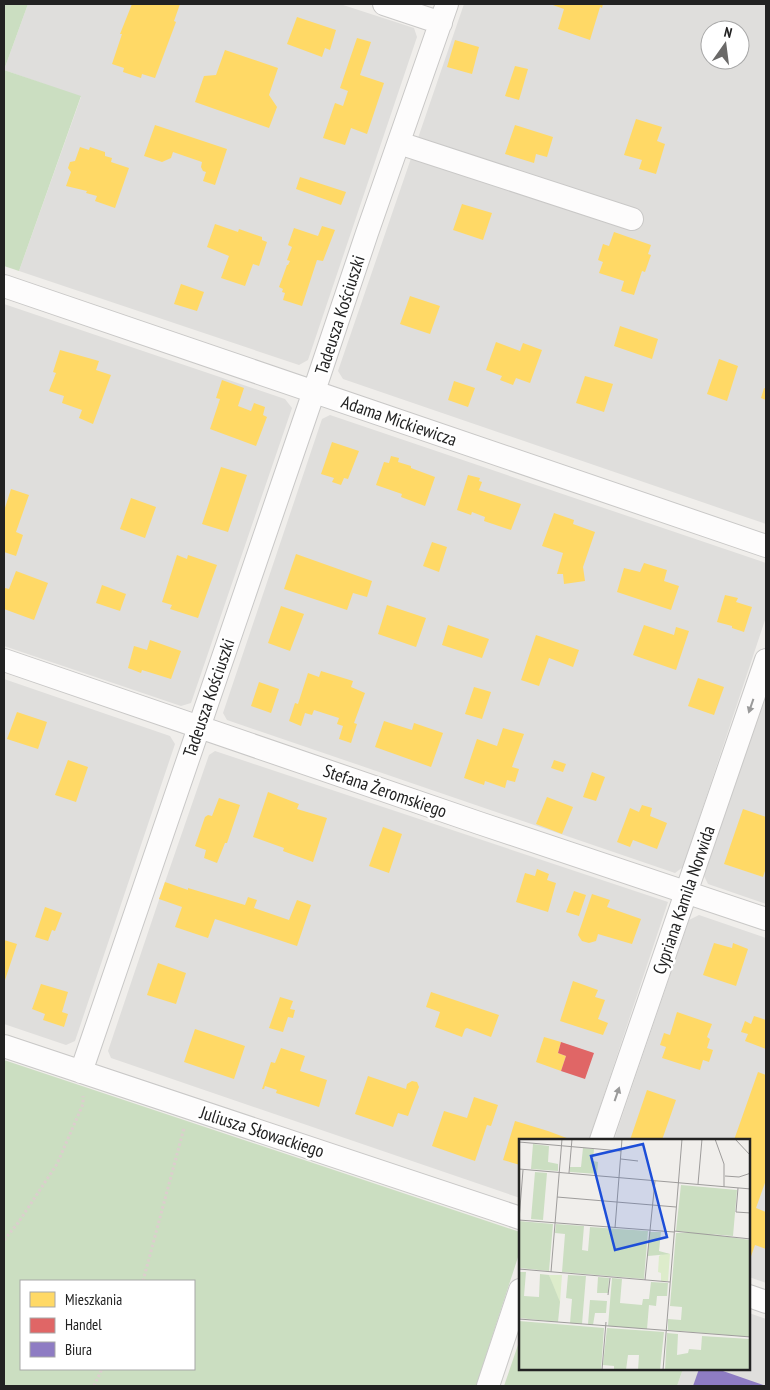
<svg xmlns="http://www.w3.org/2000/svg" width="770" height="1390" viewBox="0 0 770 1390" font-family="'PT Sans Narrow',sans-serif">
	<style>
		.residential { fill: #dfdedc; fill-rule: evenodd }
		.forest { fill: #cbdec1; fill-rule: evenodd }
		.homes { fill: #ffd966 }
		.shops { fill: #e06666 }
		.offices { fill: #8e7cc3 }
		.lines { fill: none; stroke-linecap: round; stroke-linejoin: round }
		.street-casing { stroke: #c9c8c7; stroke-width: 24 }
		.path { stroke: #dccecd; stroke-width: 3; stroke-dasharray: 2.5 2.5; stroke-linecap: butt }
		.street { stroke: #fdfcfc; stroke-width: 22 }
		.oneway { fill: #9a9a9a }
		.labels { text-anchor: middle; stroke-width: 5; stroke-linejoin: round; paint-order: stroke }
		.street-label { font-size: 18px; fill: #222; stroke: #fff }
		.inset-road { fill: none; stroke: #9e9c9b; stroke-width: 1 }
		.view { fill: #1d4ed8; fill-opacity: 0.15; stroke: #1d4ed8; stroke-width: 2.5 }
		.inset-edge { fill: none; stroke: #222; stroke-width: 2.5 }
	</style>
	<rect width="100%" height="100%" fill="#f0eeeb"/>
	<!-- residential -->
	<path class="residential" d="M28,4h312l74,24 3,9 -109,323 -9,5 -280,-94 62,-174 -77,-27z
		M464,4h302v520l-423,-145 -5,-8zM710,30h30v30h-30z
		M4,304l281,95 7,9 -101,295 -10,3 -177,-60z
		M330,415l436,148v54l-83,250 -8,6 -448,-153 -4,-7 99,-294z
		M4,679l166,57 5,8 -100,297 -9,4 -62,-21z
		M766,692v212l-58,-20 -4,-8z
		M215,751l453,151 -79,238h-69v58l-409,-140 -3,-7 57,-169 44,-127z
		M699,915l67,23v345l-17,-6v-137h-135l75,-220z
		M749,1313l17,6v67h-89l6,-17h66z"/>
	<!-- forest -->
	<path class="forest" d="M4,4h24l-24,66 77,26 -62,175 -15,-5z
		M4,1060l516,172v19l-44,135h-472zM21,1281h173v88h-173z
		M520,1339v30h163l-6,17h-173z"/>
	<!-- homes -->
	<path class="homes" d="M132,4h48l-6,17 2,1 -21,56 -13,-4 -1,4 -18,-6 1,-4 -12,-4 10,-30h-2z
		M550,4h53l-1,4 -2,-1 -10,33 -32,-11 6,-20z
		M297,17l39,13 -6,20 -5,-2 -3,9 -35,-13z
		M357,38l14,4 -11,33 24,8 -17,51 -16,-6 -6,17 -22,-7 12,-35 8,3 5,-15 -8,-3z
		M455,40l24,7 -7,27 -25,-7z
		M225,50l53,18 -9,27 8,12 -8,21 -74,-26 9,-26 12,-1z
		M515,66l13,3 -9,31 -14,-4z
		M636,119l26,8 -5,14 8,3 -9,30 -17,-5 3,-9 -18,-5z
		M155,125l72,24 -12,36 -12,-4 3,-9 -3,-1 -2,-4 1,-5 -29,-10 -2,6 -9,4 -18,-6z
		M515,125l38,12 -6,20 -11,-3 -2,9 -29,-9z
		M80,147l9,3 1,-3 15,5v4l7,2 -1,4 18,6 -14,40 -20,-7 2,-5 -11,-3 1,-2 -21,-5 5,-14 -3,-4 2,-6 5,-1z
		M300,177l46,15 -5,13 -45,-16z
		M462,204l30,9 -9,27 -30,-10z
		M215,224l23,8 1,-3 23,8v3l5,2 -8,24 -6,-2 -8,22 -24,-8 8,-22 -22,-9z
		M322,226l13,4 -12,31 -6,-1 -15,46 -19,-6 2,-7 -3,-1 1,-3 -4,-2 8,-22h1l2,-4 -3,-1 5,-13 -4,-2 6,-17 24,8z
		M614,232l37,13 -3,9 3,1 -6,17 -3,-1 -8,24 -13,-4 3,-10 -25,-8 4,-11 -5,-2 5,-16 6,2z
		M181,284l23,8 -7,19 -23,-7z
		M410,296l30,10 -10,28 -30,-10z
		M620,326l38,13 -6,20 -38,-13z
		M496,342l24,9 3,-8 19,7 -12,33 -14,-5 -3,7 -13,-5 2,-4 -16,-6z
		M60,350l39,11 -3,9 15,5 -18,49 -14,-6 3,-8 -20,-7 2,-7 -15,-5 7,-18 -3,-1z
		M719,359l19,7 -11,35 -20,-7z
		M585,376l28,8 -9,28 -28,-9z
		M222,380l22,8 -6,18 13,5 3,-8 11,4 -2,8 4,2 -11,29 -46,-17 10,-30 -4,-1z
		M454,381l21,7 -7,19 -20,-7z
		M764,388l2,1v11l-5,-2z
		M332,442l27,9 -11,28 -4,-1 -3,7 -9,-3 2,-4 -13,-4z
		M391,456l8,2 -1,4 13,4v2l24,9 -10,29 -24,-9 1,-3 -26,-9 8,-23 5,1z
		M221,467l26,8 -19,57 -26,-8z
		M468,475l12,3 -1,3 3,1 -3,8 42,14 -10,26 -27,-9 1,-4 -13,-5 -1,3 -14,-5z
		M11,489l18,6 -13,37 7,3 -7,21 -12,-4v-41z
		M131,498l25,9 -11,31 -25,-9z
		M554,513l20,7 -1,4 22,8 -12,35 2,14 -21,3 -1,-10h-6l6,-21 -21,-7z
		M432,542l15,5 -8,25 -16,-6z
		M296,554l76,27 -5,16 -14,-4 -6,17 -63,-21z
		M177,555l10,4 1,-4 29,10 -19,53 -28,-9 2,-4 -10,-3z
		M644,563l23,7 -3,11 15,5 -8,24 -54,-18 7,-24 16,4z
		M16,571l32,12 -14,37 -30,-11v-18l1,-3 4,1z
		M102,585l24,9 -6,17 -24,-8z
		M725,595l13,3 -2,4 16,5 -8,25 -12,-4v-2l-15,-4z
		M387,605l39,13 -10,29 -38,-13z
		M281,606l23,8 -14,37 -22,-8z
		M448,625l41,14 -7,19 -40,-13z
		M644,625l30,10 2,-8 13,4 -13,39 -43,-15z
		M536,635l43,15 -6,17 -24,-9 -10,28 -18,-6z
		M150,640l31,11 -10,28 -29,-9 -1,3 -13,-5 6,-22 13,4z
		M321,671l32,10 -2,6 14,6 -11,30 3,1 -6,19 -12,-4 4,-13 -6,-2 2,-6 -25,-8 -2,5 -7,-2 -4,13 -12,-5 6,-18 3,1 10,-31 11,4z
		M698,678l26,9 -10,28 -26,-9z
		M259,682l20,7 -8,24 -20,-7z
		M474,687l17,5 -9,27 -17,-5z
		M17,712l30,10 -9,27 -31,-10z
		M384,721l28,9 2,-7 29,10 -12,34 -56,-20z
		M503,728l21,6 -12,33 7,2 -4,13 -8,-2 -2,8 -20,-7 -1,4 -20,-7 13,-39 20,7z
		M68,760l20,7 -12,35 -21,-7z
		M554,760l12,4 -3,8 -12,-4z
		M592,772l13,5 -9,24 -13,-4z
		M268,792l31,12 -2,5 30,9 -14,44 -30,-11 1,-3 -31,-11z
		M547,797l26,10 -11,27 -26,-10z
		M219,798l21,7 -13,38h-2l-8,20 -13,-5 2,-8 -11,-4 10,-29 3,-2 4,1z
		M642,805l10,3 -2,8 17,7 -10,26 -24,-9 -3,7 -13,-5 13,-34 9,4z
		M743,809l23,8v51l-3,9 -39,-13z
		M383,827l19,7 -13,39 -20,-7z
		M537,869l12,5 -2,6 9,3 -8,29 -32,-10 9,-29 10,3z
		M165,882l23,8v-2l57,17 3,-8 9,3 -3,8 35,12 8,-20 14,5 -14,41 -82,-27 -7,19 -33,-11 7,-20 -23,-8z
		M574,891l12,4 -7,21 -13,-4z
		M592,894l18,6 -3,7 34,12 -9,25 -34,-10 -2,7 -7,2 -7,-2 -4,-6z
		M45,907l17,6 -7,18 -3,-1 -4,11 -13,-4z
		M4,940l13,4 -12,36h-1z
		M714,943l18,5 1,-5 15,6 -12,37 -33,-11z
		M158,963l28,10 -10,31 -29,-9z
		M573,981l25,9 -3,7 10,3 -7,19 10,4 -5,12 -43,-14z
		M41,984l27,8 -6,20 6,2 -4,13 -21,-7 2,-6 -13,-5z
		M431,992l68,23 -8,22 -24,-9 -2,1 -3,8 -27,-10 5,-15 -14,-5z
		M280,997l13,4 -3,8 5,1 -2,8 -5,-1 -5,15 -14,-4z
		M677,1012l35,12 -5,13 3,2 -3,9 6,2 -4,12 -6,-2 -3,10 -38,-12 4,-11 -6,-2 4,-12 6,2z
		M754,1016l12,4v29l-21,-8 3,-7 -7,-2 4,-11 6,3z
		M195,1029l50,17 -11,33 -50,-17z
		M544,1037l17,5 -3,11 8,3 -5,15 -25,-9z
		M281,1048l24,8 -5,15 27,9 -8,27 -43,-14 1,-3 -12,-4 -1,3h-2l9,-27 4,1z
		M758,1072l8,3v105l-10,28 10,4v37l-11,-4 -6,17v-122h-15z
		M368,1076l38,13 1,-5 5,-3 5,1 2,5 -11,29 -10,-3 -5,14 -38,-13z
		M647,1090l29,10 -14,40h-32z
		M474,1097l24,8 -7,21 -4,-1 -12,36 -43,-15 12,-35 23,7z
		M515,1121l33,10 24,9h-52v25l-17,-5z"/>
	<!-- shops -->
	<path class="shops" d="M561,1042l33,11 -9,26 -24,-8 5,-15 -8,-3z"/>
	<!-- offices -->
	<path class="offices" d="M699,1369l24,2 43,15h-73z"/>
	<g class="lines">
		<defs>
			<path id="street" d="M384,4l57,19
				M399,143l233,76
				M4,286l762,260
				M4,660l475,163 287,96
				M4,1046l516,172
				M81,1072l229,-669 57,-170 80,-229
				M601,1140l165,-480
				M749,1296l17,6
				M488,1386l32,-96"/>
		</defs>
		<!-- street casing -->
		<use href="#street" class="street-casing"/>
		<!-- path -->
		<path class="path" d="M4,1240l14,-17 39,-59 26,-60v-8
			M143,1281l41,-153
			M94,1386l8,-17"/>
		<!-- street -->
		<use href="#street" class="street"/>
	</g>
	<!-- one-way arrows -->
	<defs><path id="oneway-solid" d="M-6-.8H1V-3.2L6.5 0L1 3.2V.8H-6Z" transform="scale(1.25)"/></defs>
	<g class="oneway">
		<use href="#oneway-solid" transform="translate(751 706) rotate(109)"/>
		<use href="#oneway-solid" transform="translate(617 1094) rotate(-71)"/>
	</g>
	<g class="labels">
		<!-- street labels -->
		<g class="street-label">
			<text transform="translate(340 315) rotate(-72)" y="6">Tadeusza Kościuszki</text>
			<text transform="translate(399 421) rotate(19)" y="6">Adama Mickiewicza</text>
			<text transform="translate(209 698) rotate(-71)" y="6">Tadeusza Kościuszki</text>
			<text transform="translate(385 791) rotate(19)" y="6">Stefana Żeromskiego</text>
			<text transform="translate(684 900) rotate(-71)" y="6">Cypriana Kamila Norwida</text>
			<text transform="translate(262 1132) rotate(18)" y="6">Juliusza Słowackiego</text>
		</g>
	</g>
	<!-- overview -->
	<g transform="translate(519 1139)">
		<rect width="231" height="231" fill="#f0eeeb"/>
		<path d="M145,114l6,1 -2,27h-7v-8l-3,-1 1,-16zM30,136h13l-2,27h-2z" fill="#ddeccb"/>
		<path d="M14,5l16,2 -1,16 10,2v7l-27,-2zM64,9l11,1 -1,12 5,1 -1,12 -27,-2v-5h11zM16,33l12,1 -4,47 -12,-1zM162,46l56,5 -4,46 -57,-5zM0,82l34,3 -4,47 -30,-3zM37,85l28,2 -2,24 6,1 2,-24 58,4 -4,48 -82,-7 3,-38 -10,-1zM130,93h12l-2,19 11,3 -22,2zM176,93l55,8v97l-82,-7v-11l13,1 1,-13 -12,-1 6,-73zM0,133h7l-2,24 15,1 1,-23 9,1 11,27 -2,20 -39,-4zM49,136l18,1 -4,48 -12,-1 2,-24 -6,-1zM79,138l11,1 -1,15h-11zM93,139l10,1 -2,24 22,2 1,-6h6l2,-17 17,1 -1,13h-10l-1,10 -7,-1 -2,24 -39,-3zM71,161l17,1 -1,12h-11l-2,12 -5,-1zM0,182l85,7 -3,42h-82zM88,189l57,4 -4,38h-22l1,-15h-11l-2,15h-12v-4l-11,-1zM148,194l11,1 -1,21 11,-2 1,-4 12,1 1,-14 48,3v31h-85z" fill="#cbdec1"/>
		<path class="inset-road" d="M196,0l9,25v23M216,0l16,17M0,3l102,9M102,20l17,2M0,30l232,20M50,34l3,-34M206,37l14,1 12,-4M179,45l4,-45M219,49l-2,24 15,1M38,58l119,10M0,81l155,12M0,81l4,-50M96,89l7,-89M155,92l77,8M0,130l151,13M32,133l11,-133M126,141l10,-99M89,156l2,-17M0,180l232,18M83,231l4,-48M144,231l19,-231"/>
		<path class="view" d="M124,5l24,93 -52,13 -24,-94z"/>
		<rect width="231" height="231" class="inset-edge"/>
	</g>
	<!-- border -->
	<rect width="770" height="1390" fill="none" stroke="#222222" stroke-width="10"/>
	<!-- legend -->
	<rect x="20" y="1280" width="175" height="90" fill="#ffffff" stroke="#a7a7a7"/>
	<rect x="30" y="1292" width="25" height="15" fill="#ffd966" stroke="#a7a7a7"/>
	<text x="65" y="1305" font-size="15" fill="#222222">Mieszkania</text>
	<rect x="30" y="1318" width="25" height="15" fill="#e06666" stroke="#a7a7a7"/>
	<text x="65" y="1330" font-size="15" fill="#222222">Handel</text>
	<rect x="30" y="1342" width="25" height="15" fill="#8e7cc3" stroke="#a7a7a7"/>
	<text x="65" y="1355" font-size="15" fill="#222222">Biura</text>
	<!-- north arrow -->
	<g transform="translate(725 45) rotate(14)"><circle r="24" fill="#ffffff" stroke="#a7a7a7"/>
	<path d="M0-4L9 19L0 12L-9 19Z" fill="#6a6968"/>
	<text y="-8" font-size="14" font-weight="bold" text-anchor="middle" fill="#222222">N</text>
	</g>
</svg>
